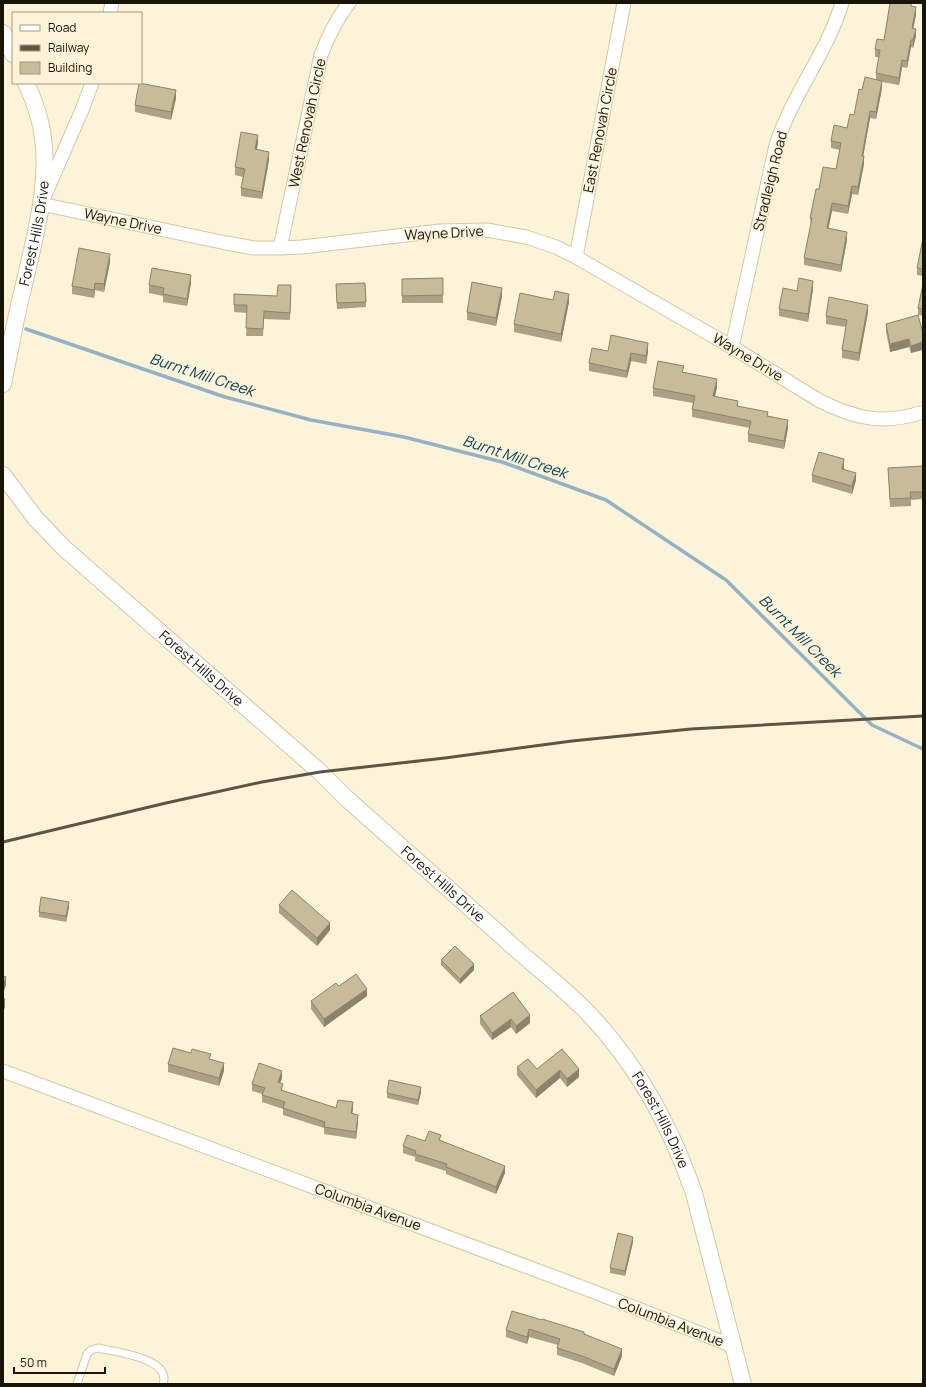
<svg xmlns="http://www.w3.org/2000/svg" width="926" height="1387" viewBox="0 0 926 1387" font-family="Manrope,sans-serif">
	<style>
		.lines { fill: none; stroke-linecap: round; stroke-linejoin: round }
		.stream { stroke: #94b2c5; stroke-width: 3.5 }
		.service-casing { stroke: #d4c7a6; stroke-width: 9 }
		.minor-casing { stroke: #d4c7a6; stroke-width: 15 }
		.tertiary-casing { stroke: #d4c7a6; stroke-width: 18 }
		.service { stroke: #fff; stroke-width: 7 }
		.minor { stroke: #fff; stroke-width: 13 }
		.tertiary { stroke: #fff; stroke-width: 16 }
		.rail { stroke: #5c5545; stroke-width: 3 }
		.wall { fill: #aca184 }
		.shaded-wall { fill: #8c836c }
		.building { fill: #c8bb9a; stroke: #8c836c }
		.labels { text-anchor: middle; stroke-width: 3; stroke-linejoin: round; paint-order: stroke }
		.street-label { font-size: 14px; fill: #191408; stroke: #fdf3d8 }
		.water-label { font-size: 15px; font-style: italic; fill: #07435e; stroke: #fdf3d8 }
	</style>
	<rect width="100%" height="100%" fill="#fdf3d8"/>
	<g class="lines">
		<!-- stream -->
		<path class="stream" d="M26,329l199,68 86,23 93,17 98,25 104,38 120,80 146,145 51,24"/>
		<defs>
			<path id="service" d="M77,1384l10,-30 4,-4 7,-2c17,4 74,10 65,36"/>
			<path id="minor" d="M110,13l2,-10
				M92,83l-10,27 -41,94 185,39 28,5h26l22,-1 138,-16 47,-1 39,7 30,10 20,10 156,90 88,54c36,18 64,24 103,11
				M280,248l41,-193c7,-18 16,-37 28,-52
				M576,257l48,-254
				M732,347l44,-202c16,-50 51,-92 66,-142
				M3,1071l589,220 141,55"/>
			<g id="tertiary">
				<path d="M3,33l10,21"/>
				<path id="s1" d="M3,384c6,-29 11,-58 18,-87 11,-48 29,-110 22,-159 -2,-19 -9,-38 -17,-55"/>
				<path id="s2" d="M3,475l33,44 29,30 255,223 26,26c54,48 108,95 161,143 26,24 56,46 81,72 49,51 83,114 106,180l49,191"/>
			</g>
		</defs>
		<!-- service casing -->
		<use href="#service" class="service-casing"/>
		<!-- minor casing -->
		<use href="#minor" class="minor-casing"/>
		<!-- tertiary casing -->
		<use href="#tertiary" class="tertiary-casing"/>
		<!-- service -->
		<use href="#service" class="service"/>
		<!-- minor -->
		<use href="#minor" class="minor"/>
		<!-- tertiary -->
		<use href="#tertiary" class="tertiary"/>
		<!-- rail -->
		<path class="rail" d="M3,842l163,-39 96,-21 58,-10 125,-14 127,-17 119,-12 232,-13"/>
	</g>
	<!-- wall -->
	<path class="wall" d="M912,6l4,9 -3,13 3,8 -3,12 -2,-1 -4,21 -5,-1 -3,18 -17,-3v6l-6,31 -6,-1 -7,38 1,8 -6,31 -6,-1 -4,20 -16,-3 -4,17 19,12 -6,32 -37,-7v-7l7,-33 -1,-7 9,-29 17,-20 4,-19 -9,-2v-7l16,-13 7,-13 8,-25 14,-10v-7l3,-16h-4v-8l9,-9z
		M176,98l-5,22 -36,-8v-7z
		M258,143l-1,7 12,10 -7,39 -21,-3v-8l2,-11 -8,-2v-8z
		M923,238v38l-6,-1v-7z
		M110,262l-6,30 -9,-2 -1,8 -22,-4v-8z
		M443,278v25h-41v-24z
		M191,283l-4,23 -24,-4v-6l-14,-3v-8z
		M365,283l1,24 -29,2 -1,-25z
		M923,284v32l-5,-1v-7z
		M813,289l-5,33 -29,-6v-7l18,-18z
		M291,293l-1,27 -26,-1 -1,17h-17l1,-23 -13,-1v-7z
		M502,296l-6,30 -29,-6v-8z
		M553,300l16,2 -8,40 -47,-10v-8z
		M868,312l-9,49 -17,-3v-8l4,-23 -20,-3v-8z
		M886,324l37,9 -12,20 -2,-6 -19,5 -4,-20z
		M608,351h40l-2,13 -15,-3 -4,17 -38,-7v-8z
		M684,372l33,15 -2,10 23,9 30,10 20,12 -4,21 -36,-7v-8l2,-6 -58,-11v-8l1,-6 -40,-7v-8z
		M923,466v33l-12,1v6l-21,1 -2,-39z
		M844,467v2l12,11 -4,14 -40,-12v-7z
		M279,905l51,25 -13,16 -38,-33z
		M69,907l-3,15 -27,-5v-5z
		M441,960l33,10 -14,14 -19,-19z
		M339,986l28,10 -43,31 -13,-18v-8z
		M513,992l17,31 -14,11 -5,-7 -19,13 -12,-16v-8z
		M562,1049l17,28 -12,10 -7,-9 -24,20 -19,-23v-8l20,2z
		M211,1059l13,12 -5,15 -51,-14v-8z
		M282,1078l-2,5 3,8 53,17 17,1 -1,5 6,8 -2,17 -32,-5v-6l-41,-13v-6l-21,-7v-8l-10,-3v-7z
		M421,1092l-3,13 -31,-7v-5z
		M441,1140l64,33 -9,21 -50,-20v-3l-31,-10v-4l-12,-4v-7l22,-5z
		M633,1242l-8,34 -15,-3v-5z
		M512,1311l72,23 38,22 -8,20 -32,-13 -25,-8v-7l1,-3 -29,-8 -2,7 -21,-7v-7z"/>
	<!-- shaded-wall -->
	<path class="shaded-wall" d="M916,7v8l-4,20v-7z
		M916,29v7l-3,12v-8z
		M911,40v7l-4,21v-7z
		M902,60v7l-3,18v-7z
		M882,81v7l-6,31v-7z
		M176,90v8l-5,22v-8z
		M870,111v7l-8,45v-7z
		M258,135v8l-3,14v-8z
		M269,152v8l-7,39v-7z
		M864,156v8l-6,31v-8z
		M852,186v8l-4,20v-8z
		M832,203v8l-5,25v-8z
		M847,232v8l-6,32v-7z
		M110,254v8l-6,30v-8z
		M191,275v8l-4,23v-7z
		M813,281v8l-5,33v-8z
		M95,283v7l-1,8v-8z
		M502,288v8l-6,30v-8z
		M569,294v8l-8,40v-8z
		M868,305v7l-9,49v-8z
		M909,339v8l-19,5v-8z
		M923,342v8l-12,3v-7z
		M648,343v8l-2,13v-8z
		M631,353v8l-4,17v-7z
		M717,379v8l-4,17v-8z
		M788,420v8l-4,21v-8z
		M844,459v8l-2,9v-7z
		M856,473v7l-4,14v-8z
		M69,902v5l-3,15v-6z
		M330,923v7l-13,16v-8z
		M474,964v6l-14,14v-5z
		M6,977v8l-3,9v-7z
		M367,989v7l-43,31v-8z
		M5,999v8l-2,6v-8z
		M530,1015v8l-14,11v-8z
		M511,1019v8l-19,13v-7z
		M224,1063v8l-5,15v-8z
		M579,1069v8l-12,10v-8z
		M560,1070v8l-24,20v-8z
		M282,1071v7l-4,12v-8z
		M421,1087v5l-3,13v-5z
		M353,1102v7l-2,12v-8z
		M358,1115v7l-2,17v-7z
		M505,1166v7l-9,21v-7z
		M633,1237v5l-8,34v-5z
		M529,1329v8l-2,7v-7z
		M622,1349v7l-8,20v-7z"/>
	<!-- building -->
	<path class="building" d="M890,3h21v3l5,1 -4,21 4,1 -3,11h-2l-4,21 -5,-1 -3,18 -23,-5 4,-23 -5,-1 2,-10 7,1z
		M865,77l17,4 -6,31 -6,-1 -8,45h2l-6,31 -6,-1 -4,20 -16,-3 -5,25 20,4 -6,33 -37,-7 8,-40h-2l6,-29h3l4,-22 13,2 5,-26 -10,-2 3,-16 13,3 3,-14 4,1 5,-26 3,1z
		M139,83l37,7 -5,22 -36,-7z
		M241,132l17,3 -3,14 14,3 -7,40 -21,-4 4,-19 -10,-2z
		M923,238v31l-6,-1z
		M79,248l31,6 -6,30 -9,-1 -1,7 -22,-4z
		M152,268l39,7 -4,24 -24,-5 1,-6 -15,-3z
		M443,278v17l-41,1v-17z
		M799,278l14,3 -5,33 -29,-5 4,-21 14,3z
		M472,282l30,6 -6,30 -29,-6z
		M365,283l1,19 -29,1 -1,-19z
		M923,284v25l-5,-1z
		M278,285h13l-1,28 -26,-2 -1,18 -17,-1 1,-23h-13v-11l43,2z
		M555,291l14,3 -8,40 -47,-10 6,-31 33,7z
		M829,297l39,8 -9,48 -17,-3 5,-30 -21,-4z
		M918,315l5,18v9l-12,4 -2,-7 -19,5 -4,-20z
		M611,335l37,8 -2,13 -15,-3 -4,18 -38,-8 3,-15 16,3z
		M658,361l26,5 -2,6 35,7 -4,17 25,5 -1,5 31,6 -1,4 21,4 -4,21 -36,-7 3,-13 -59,-12 3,-13 -42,-8z
		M819,452l25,7 -2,10 14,4 -4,13 -40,-11z
		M923,466v26h-13l1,6 -21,1 -2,-31z
		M292,890l38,33 -13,15 -38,-33z
		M41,897l28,5 -3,14 -27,-4z
		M455,946l19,18 -14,15 -19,-19z
		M356,974l11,15 -43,30 -13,-18 25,-18 3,3z
		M3,976l3,1 -3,10z
		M513,992l17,23 -14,11 -5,-7 -19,14 -12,-17z
		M3,998l2,1 -2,6z
		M173,1048l18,5 1,-4 19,5 -2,5 15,4 -5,15 -51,-14z
		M562,1049l17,20 -12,10 -7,-9 -24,20 -19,-23 11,-8 9,10z
		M259,1063l23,8 -4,11 5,2 -2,6 55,18 2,-8 15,2 -2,11 7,2 -2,17 -32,-5 1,-5 -42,-14 2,-6 -23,-7 3,-7 -13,-4z
		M389,1080l32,7 -3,13 -31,-7z
		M429,1131l12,4 -2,5 66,26 -9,21 -50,-20 1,-3 -32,-10 1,-3 -13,-5 4,-11 18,6z
		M618,1233l15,4 -8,34 -15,-3z
		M512,1311l30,9v-1l42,13v2l38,15 -8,20 -32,-13 -25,-8 3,-9 -31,-10 -2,8 -21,-7z"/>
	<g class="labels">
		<!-- street labels -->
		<g class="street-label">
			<text transform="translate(307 123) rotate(-78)" y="5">West Renovah Circle</text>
			<text transform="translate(600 130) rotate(-79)" y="5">East Renovah Circle</text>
			<text transform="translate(770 181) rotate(-76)" y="5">Stradleigh Road</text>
			<text transform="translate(123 221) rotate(12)" y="5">Wayne Drive</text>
			<text dy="5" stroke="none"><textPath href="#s1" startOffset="154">Forest Hills Drive</textPath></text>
			<text transform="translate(444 233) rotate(-3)" y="5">Wayne Drive</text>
			<text transform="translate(748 357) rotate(31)" y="5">Wayne Drive</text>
			<text dy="5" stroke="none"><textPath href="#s2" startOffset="278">Forest Hills Drive</textPath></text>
			<text dy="5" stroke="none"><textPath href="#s2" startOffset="602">Forest Hills Drive</textPath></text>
			<text dy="5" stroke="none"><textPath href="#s2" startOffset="926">Forest Hills Drive</textPath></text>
			<text transform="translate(368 1207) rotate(20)" y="5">Columbia Avenue</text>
			<text transform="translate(671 1322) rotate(21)" y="5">Columbia Avenue</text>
		</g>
		<!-- water labels -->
		<g class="water-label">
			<text transform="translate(202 375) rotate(18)" y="5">Burnt Mill Creek</text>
			<text transform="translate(515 457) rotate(18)" y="5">Burnt Mill Creek</text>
			<text transform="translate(800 636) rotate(45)" y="5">Burnt Mill Creek</text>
		</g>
	</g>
	<!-- border -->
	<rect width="926" height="1387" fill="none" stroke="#191408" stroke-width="8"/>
	<!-- legend -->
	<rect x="12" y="12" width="130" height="72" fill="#fdf3d8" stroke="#a29a85"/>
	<rect x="20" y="25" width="20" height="6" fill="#ffffff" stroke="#a29a85"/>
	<text x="48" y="32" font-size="12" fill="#191408">Road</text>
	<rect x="20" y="45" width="20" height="6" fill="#5c5545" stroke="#a29a85"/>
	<text x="48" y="52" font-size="12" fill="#191408">Railway</text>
	<rect x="20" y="62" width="20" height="12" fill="#c8bb9a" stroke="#a29a85"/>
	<text x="48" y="72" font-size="12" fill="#191408">Building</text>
	<!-- scale -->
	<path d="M14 1367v6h91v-6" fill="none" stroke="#191408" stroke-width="2"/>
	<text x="20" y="1367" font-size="12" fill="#191408" stroke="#fdf3d8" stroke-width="3" paint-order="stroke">50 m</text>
</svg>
